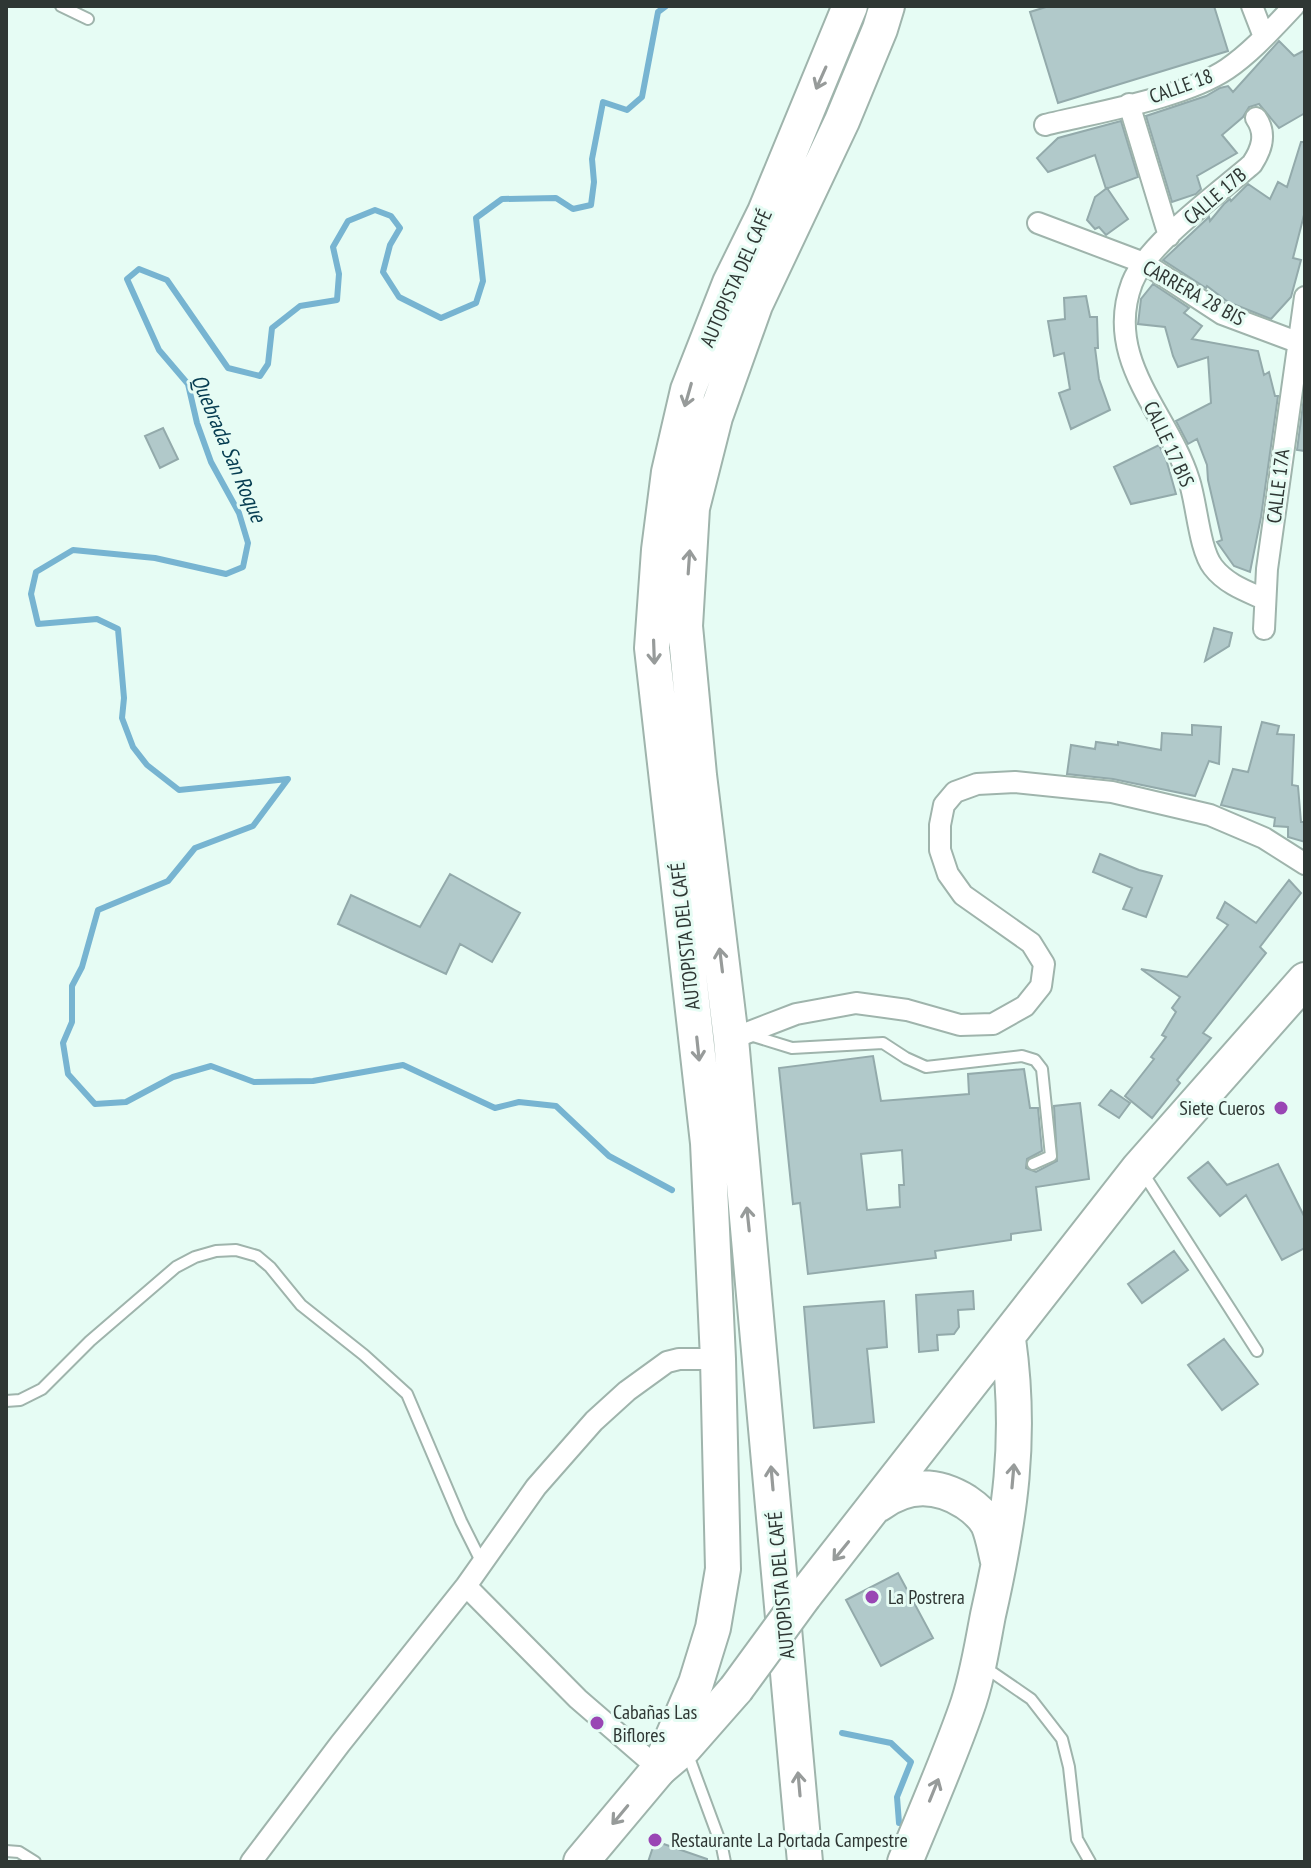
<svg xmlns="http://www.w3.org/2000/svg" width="1311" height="1868" viewBox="0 0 1311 1868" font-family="'PT Sans Narrow',sans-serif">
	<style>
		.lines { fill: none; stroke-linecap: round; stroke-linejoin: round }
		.stream { stroke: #77b4d1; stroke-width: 6 }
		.building { fill: #b1c9ca; stroke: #93aaab; stroke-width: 2; fill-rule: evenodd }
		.service-casing { stroke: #9fb4ac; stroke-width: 14 }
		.minor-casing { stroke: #9fb4ac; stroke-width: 24 }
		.primary-casing { stroke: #9fb4ac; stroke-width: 38 }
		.trunk-casing { stroke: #9fb4ac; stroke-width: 38 }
		.service { stroke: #fff; stroke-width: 10 }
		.minor { stroke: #fff; stroke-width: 20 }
		.primary { stroke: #fff; stroke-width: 34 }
		.trunk { stroke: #fff; stroke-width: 34 }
		.primary-bridge-casing { stroke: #9fb4ac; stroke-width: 38; stroke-linecap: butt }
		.primary-bridge { stroke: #fff; stroke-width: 34 }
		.oneway { stroke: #979b9a }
		.poi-dot { fill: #9946b4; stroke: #e6fcf4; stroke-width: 3 }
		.labels { text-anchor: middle; stroke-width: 6; stroke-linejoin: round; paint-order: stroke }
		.street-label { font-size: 20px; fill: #2f3734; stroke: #e6fcf4 }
		.poi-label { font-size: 20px; fill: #2f3734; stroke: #e6fcf4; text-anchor: start }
		.water-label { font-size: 22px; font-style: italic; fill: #063d51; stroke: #e6fcf4 }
	</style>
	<rect width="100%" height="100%" fill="#e6fcf4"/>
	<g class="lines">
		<!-- stream -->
		<path class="stream" d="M666,6l-8,6 -16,85 -15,13 -24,-8 -11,57 2,23 -3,23 -18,4 -17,-11 -54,1 -26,19 7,63 -7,22 -35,15 -42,-21 -16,-25 7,-27 10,-17 -9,-12 -16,-6 -27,11 -15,26 6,27 -2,26 -37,6 -28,22 -4,36 -8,12 -32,-8 -61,-88 -28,-11 -12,10 32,71 29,34 9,39 14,39 28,51 9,30 -5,24 -17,7 -71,-16 -82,-8 -37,22 -5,22 7,30 59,-5 21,10 6,69 -2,20 11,29 14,18 32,25 109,-11 -35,47 -58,22 -27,33 -70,29 -16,57 -10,19v36l-9,21 5,31 27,30 31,-2 47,-25 38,-11 43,16 59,-1 90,-16 92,43 24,-6 37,4 53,50 63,34
			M842,1733l49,10 20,19 -14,35 2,26"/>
	</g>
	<!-- building -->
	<path class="building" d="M1049,6h165l14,45 -170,52 -28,-91z
		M1279,41l15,15 11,-6v63l-26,15 -20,-24 -10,3 -6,10 -21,18 15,18 -40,23 4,13 -5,5 -24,8 -26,-86 60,-20 14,-8 8,-2 5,6z
		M1121,121l17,56 -32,12 -11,-34 -47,17 -11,-14 21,-20z
		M1301,142h4v69l-12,47 8,2 -10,37 -20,22 -43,-17 -21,-16 -1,2 -43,-28 46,-43 1,4 14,-17 6,-5 1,2 17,-17 22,15 8,-17 9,5z
		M1107,188l21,31 -22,16 -7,-8 -4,2 -8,-9 8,-23z
		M1153,284l36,24 -5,5 18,13 -10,13 66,12 6,24 5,-3 6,24h3l-17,121 -11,55 -16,-6 -17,-24 5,-2 -14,-60 -1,-15 -10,-26 -9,5 -12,-23 35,-18 -3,-46 -30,10 -5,-11 -8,-29 -27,-3 3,-25z
		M1086,296l4,21h7l1,31h-3l4,31 11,31 -39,19 -12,-36 11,-4 -6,-36 -10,3 -6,-35 17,-2 -1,-21z
		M1304,397h1v54l-8,-1z
		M163,428l15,31 -18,9 -15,-32z
		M1159,445l7,14 10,35 -45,10 -17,-37z
		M1214,628l18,5 -3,13 -24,15z
		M1262,722l17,4 -2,8 17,1 -2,50 6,1 3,36h4v20l-17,-5v-10l-14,-1 1,-8 -54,-13 12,-36 15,3z
		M1192,725l29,2 -2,37 -10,-3 -14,35 -82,-17 -46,-5 4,-29 24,4 1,-7 22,3v-3l43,8 1,-17 30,2z
		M1100,854l39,16 23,6 -16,41 -23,-8 9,-21 -39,-16z
		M450,874l70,39 -28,49 -32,-18 -14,30 -108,-50 13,-29 69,32z
		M1289,880l12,13 -41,54 6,6 -63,80 8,5 -34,42 3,3 -28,35 -27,-22 29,-37 -3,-2 15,-20 -4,-2 14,-23 -4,-4 8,-11 -39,-28 46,8 41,-52 -11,-7 8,-16 31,21z
		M873,1056l8,45 88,-7 -1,-20 56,-5 6,39h8l4,43 -15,8 -1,9 10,4 21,-11 -3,-55 26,-3 9,76 -53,8 5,43 -30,4v6l-76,11 1,7 -128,16 -8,-71 -7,1 -14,-136zM902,1150l2,35h-5l1,22 -33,3 -6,-56z
		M1111,1090l19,13 -11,15 -20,-13z
		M1208,1162l19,23 51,-21 27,54v30l-23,12 -36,-65 -26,21 -32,-38z
		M1174,1251l14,19 -46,33 -14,-19z
		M973,1291l1,18 -16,1 1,17 -5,7 -17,1 1,15 -19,2 -3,-57z
		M884,1301l3,46 -20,2 7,73 -60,6 -10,-121z
		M1224,1339l34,45 -36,26 -34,-45z
		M898,1573l35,65 -52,28 -35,-66z
		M655,1841l52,18v3h-59z"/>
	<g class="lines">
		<defs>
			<path id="service" d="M61,6l27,13
				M750,1035l42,13 91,-5 23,15 20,9 96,-11 13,4 7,9 9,87 -18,8
				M1143,1173l114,178
				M6,1401l14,-1 22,-11 48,-48 86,-74 19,-10 21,-6 20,-1 21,6 13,11 31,38 63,50 43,39 54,127 21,42
				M983,1666l48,33 31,40 7,28 8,72 13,23
				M688,1755l34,92 3,15
				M6,1851l13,1 16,10"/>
			<path id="minor" d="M1252,6l12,31
				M1129,104l40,132
				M1256,118c11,16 6,31 -4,46 -32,28 -105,80 -120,119 -29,77 36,130 57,197 8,24 10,69 24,87 13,17 33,24 51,32
				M1045,125c52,-13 139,-27 182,-56 25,-17 46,-41 67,-63
				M1038,223l106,40 78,51 83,31
				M1264,629l3,-60 38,-272
				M731,1039l65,-25 60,-11 51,7 53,15 33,-1 32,-18 16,-20 3,-22 -13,-21 -68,-48 -15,-21 -8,-24v-25l4,-20 11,-13 22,-8 38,-2 97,10 98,23 54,23 41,26
				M466,1586l112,113 81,70
				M251,1862l89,-118 126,-158 70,-99 58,-66 33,-30 40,-29 12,-3h39"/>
			<path id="primary" d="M879,1504c29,-21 58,-20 87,-2 9,6 17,13 22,22 5,11 7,25 10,37
				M804,1596l335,-428 166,-188
				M659,1769l26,-22 51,-58
				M905,1862c21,-51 43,-101 61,-152 11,-30 16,-64 22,-95 22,-97 34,-177 20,-276"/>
			<path id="trunk" d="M581,1862l78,-93 37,-86 17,-55 10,-59 -5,-210 -10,-216 -56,-495 7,-98 10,-78 19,-82 42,-107 35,-71 85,-206
				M805,1862l-74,-823 -32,-264 -14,-149 7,-118 23,-91 40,-112 87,-184 38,-92 7,-23"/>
		</defs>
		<!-- service casing -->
		<use href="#service" class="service-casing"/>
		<!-- minor casing -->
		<use href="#minor" class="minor-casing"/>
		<!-- primary casing -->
		<use href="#primary" class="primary-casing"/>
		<!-- trunk casing -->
		<use href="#trunk" class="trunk-casing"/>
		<!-- service -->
		<use href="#service" class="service"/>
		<!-- minor -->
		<use href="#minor" class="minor"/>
		<!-- primary -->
		<use href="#primary" class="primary"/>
		<!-- trunk -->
		<use href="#trunk" class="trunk"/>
		<defs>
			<path id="primary-bridge" d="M736,1689l68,-93"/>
		</defs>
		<!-- primary-bridge casing -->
		<use href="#primary-bridge" class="primary-bridge-casing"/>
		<!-- primary-bridge -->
		<use href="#primary-bridge" class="primary-bridge"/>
	</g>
	<!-- one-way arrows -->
	<defs><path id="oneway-shaft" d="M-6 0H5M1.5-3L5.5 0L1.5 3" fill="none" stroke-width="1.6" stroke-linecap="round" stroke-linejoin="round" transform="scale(2)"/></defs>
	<g class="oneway">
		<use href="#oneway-shaft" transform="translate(821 78) rotate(114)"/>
		<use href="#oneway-shaft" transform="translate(688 395) rotate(106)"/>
		<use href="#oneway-shaft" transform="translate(689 562) rotate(-86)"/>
		<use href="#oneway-shaft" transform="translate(654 652) rotate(88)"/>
		<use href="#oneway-shaft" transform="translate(721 960) rotate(-97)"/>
		<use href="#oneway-shaft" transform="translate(698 1049) rotate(84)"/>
		<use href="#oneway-shaft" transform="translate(748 1219) rotate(-96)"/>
		<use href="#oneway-shaft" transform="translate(1013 1476) rotate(-85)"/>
		<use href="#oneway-shaft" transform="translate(772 1478) rotate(-95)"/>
		<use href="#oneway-shaft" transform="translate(841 1551) rotate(129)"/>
		<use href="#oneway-shaft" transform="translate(799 1784) rotate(-95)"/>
		<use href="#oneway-shaft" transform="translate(934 1790) rotate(-68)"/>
		<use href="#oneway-shaft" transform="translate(620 1815) rotate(130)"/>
	</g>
	<!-- markers -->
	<g class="poi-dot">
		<circle cx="1281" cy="1108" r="8"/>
		<circle cx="872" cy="1597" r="8"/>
		<circle cx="597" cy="1723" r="8"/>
		<circle cx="655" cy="1840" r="8"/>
	</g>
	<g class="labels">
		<!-- street labels -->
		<g class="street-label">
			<text transform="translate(1181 86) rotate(-20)" y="7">CALLE 18</text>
			<text transform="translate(1215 196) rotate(-41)" y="7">CALLE 17B</text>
			<text transform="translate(736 278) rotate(-66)" y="7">AUTOPISTA DEL CAFÉ</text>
			<text transform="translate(1194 293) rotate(29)" y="7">CARRERA 28 BIS</text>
			<text transform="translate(1169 444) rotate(65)" y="7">CALLE 17 BIS</text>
			<text transform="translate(1278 486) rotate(-83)" y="7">CALLE 17A</text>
			<text transform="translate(685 936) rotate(-96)" y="7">AUTOPISTA DEL CAFÉ</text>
			<text transform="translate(781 1585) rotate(-95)" y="7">AUTOPISTA DEL CAFÉ</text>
		</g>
		<!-- poi labels -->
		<g class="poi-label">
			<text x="1265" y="1115" text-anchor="end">Siete Cueros</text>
			<text x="888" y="1604">La Postrera</text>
			<text x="613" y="1719">Cabañas Las<tspan x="613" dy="23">Biflores</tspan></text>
			<text x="671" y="1847">Restaurante La Portada Campestre</text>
		</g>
		<!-- water labels -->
		<g class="water-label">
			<text transform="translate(229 448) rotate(67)" y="8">Quebrada San Roque</text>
		</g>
	</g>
	<!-- border -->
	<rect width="1311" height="1868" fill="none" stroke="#2f3734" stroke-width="16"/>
</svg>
